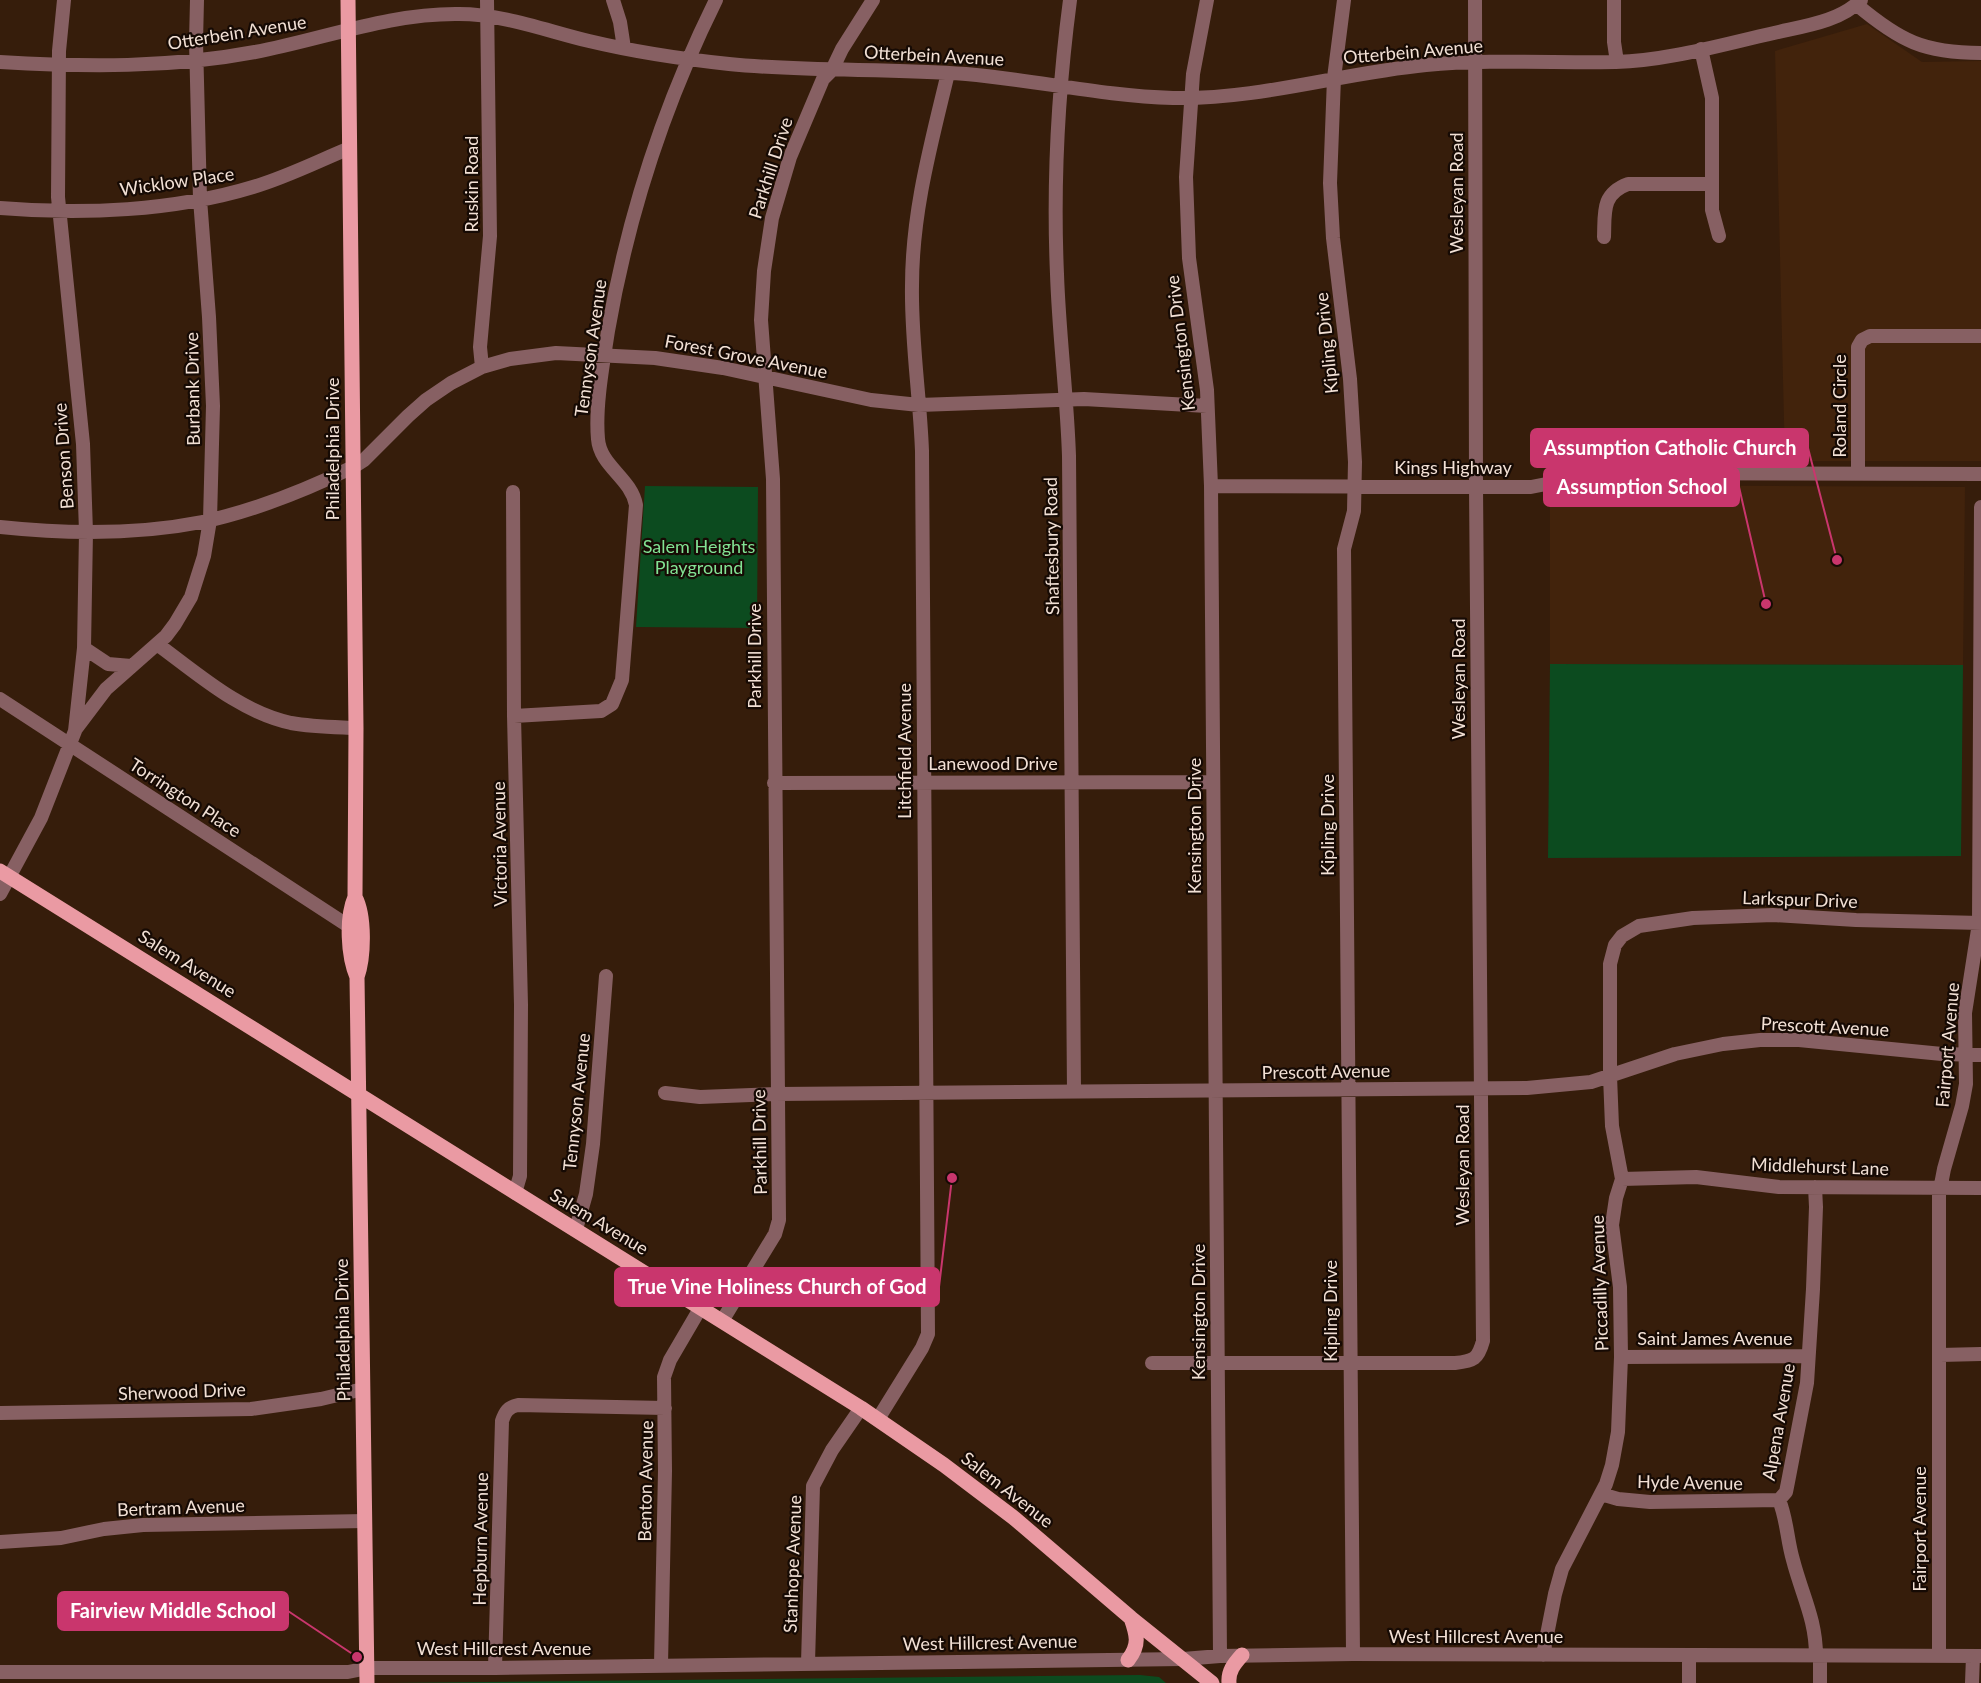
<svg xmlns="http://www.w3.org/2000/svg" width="1981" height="1683" viewBox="0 0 1981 1683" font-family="Lato,sans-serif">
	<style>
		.built { fill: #42230c }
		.green { fill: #0c4b1f }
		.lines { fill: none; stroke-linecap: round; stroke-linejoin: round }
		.minor { stroke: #876063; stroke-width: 14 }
		.major { stroke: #ea9aa3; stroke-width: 15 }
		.labels { text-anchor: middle; stroke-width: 4.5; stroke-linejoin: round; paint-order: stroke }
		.street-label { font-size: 18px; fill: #f2e0d5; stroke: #160a04 }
		.park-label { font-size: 18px; fill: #82e293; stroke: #160a04 }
		.leader { fill: none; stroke: #c9366d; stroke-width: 2 }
		.callout-dot { fill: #c9366d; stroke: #160a04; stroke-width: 2 }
		.callout { fill: #c9366d; stroke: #c9366d; stroke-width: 2 }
		.callout-label { font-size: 20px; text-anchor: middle; font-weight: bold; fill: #fff }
	</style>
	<rect width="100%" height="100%" fill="#361d0b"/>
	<!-- built -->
	<path class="built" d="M1867,24l55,38 59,-1v400h-196l-10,-410z
		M1602,485l363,2 -2,178 -413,-1v-166z"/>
	<!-- green -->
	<path class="green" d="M645,486l113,1 -1,141 -121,-1z
		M1550,664l413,1 -2,191 -413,2z
		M1140,1675l19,2 7,6h-777z"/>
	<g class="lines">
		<!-- minor -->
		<path class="minor" d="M613,0l7,22 4,26
			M1070,0c-12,91 -17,182 -13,274 2,61 10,121 12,182l5,636
			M1207,0l-14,74 -7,103 3,81 18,132 4,96 9,1170
			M1344,0l-10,78 -4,105 3,55 17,141 5,83 -1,49 -10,38 9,1105
			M1614,0v42l3,20
			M1857,5c43,36 67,48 124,48
			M1701,49l11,49v112l7,26
			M0,62c85,5 171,6 255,-10 69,-13 134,-39 204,-38 44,0 88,17 130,27 46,11 93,18 140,23 79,8 158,4 237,10 69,6 137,22 207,24 85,2 169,-25 253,-33 63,-6 127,-2 190,-3 51,-1 108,-18 158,-29 30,-7 65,-11 87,-33
			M0,208c82,7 174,3 253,-21 34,-10 65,-26 97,-39
			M1604,237c1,-24 -3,-43 24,-53h83
			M482,367l-2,-20 10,-111 -3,-236
			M1858,473v-126l4,-7 8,-4h111
			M1211,486l320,1 71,-14 379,1
			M513,492l1,224 7,289 -1,171 -5,17
			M0,527c66,7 136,8 202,-5 51,-11 104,-32 151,-55l11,-7 44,-44 18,-16 25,-17 31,-16 28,-8 46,-6 99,5 68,10 148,32 48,5 165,-6 123,7
			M157,644c41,30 83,68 134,79 22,4 43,4 65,5
			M84,648l24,16 23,2
			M0,699l350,228
			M514,716l87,-5 11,-7 10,-24 14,-175c-5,-27 -36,-39 -38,-66 -3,-33 5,-75 10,-108 20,-116 56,-226 108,-331
			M75,730l31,-41 60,-53 9,-12 16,-27 13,-41 6,-36 3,-114 -4,-89 -9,-118 -4,-157 1,-42
			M774,783l439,-1
			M0,894l41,-76 34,-87 9,-83 2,-116 -3,-88 -25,-247 1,-146 5,-51
			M665,1093l35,4 77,-3 750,-6 64,-6 84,-28 48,-10 37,-4h39l143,14 39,1
			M1622,1179l74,-2 83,10 202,1
			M576,1229l10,-35 7,-50 13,-168
			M722,1321l53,-87 4,-14 -6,-741 -12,-159 3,-49 8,-53 18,-61 33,-78 9,-9 10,-21 31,-49
			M1940,1355l41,-1
			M1621,1357l187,-1
			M1152,1363h303c19,-2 23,-4 28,-22l-7,-855 -1,-486
			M0,1413l251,-4 70,-10 42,-10
			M878,1419l44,-71 6,-14 -6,-883c-2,-55 -11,-110 -10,-165 0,-74 19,-142 36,-213
			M1601,1494l17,5 32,3 129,-2
			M1779,1500l7,-8 2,-10 19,-99 6,-94 3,-82 -1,-20
			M1779,1500c8,19 8,40 14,60 9,35 23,59 23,96
			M0,1542l61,-4 43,-9 39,-4 222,-4
			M1543,1655l12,-61 7,-25 44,-85 6,-19 6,-33 3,-75 -1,-70 -8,-62 4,-27 6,-19 -10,-53 -2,-50v-112l5,-19 7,-9 17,-10 54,-8 80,-3 83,5 125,3
			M1939,1655v-460l5,-26 18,-63 4,-22 -1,-71 14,-90 2,-416
			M808,1663l5,-177 19,-36 29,-42
			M661,1665l4,-194 -1,-94 6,-17 31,-53
			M495,1668l7,-247c3,-9 6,-14 16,-16l147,3
			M0,1672h348l20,-4h127l688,-9 37,-3 133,-2 628,2
			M1689,1683v-27
			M1820,1683v-27
			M1972,1683l1,-27"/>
		<!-- major -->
		<path class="major" d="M348,0l8,728 -1,169c-9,21 -7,59 2,80
			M0,871l861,537 83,57 70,53 117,100 81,65
			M355,897c10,19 9,60 2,80l10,706
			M1128,1660c12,-15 9,-25 3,-42
			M1229,1683c-1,-12 5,-19 13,-28"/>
	</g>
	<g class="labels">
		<!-- street labels -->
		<g class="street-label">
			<text transform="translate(237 33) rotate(-9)" y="6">Otterbein Avenue</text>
			<text transform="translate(1413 52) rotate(-5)" y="6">Otterbein Avenue</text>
			<text transform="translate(934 56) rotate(3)" y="6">Otterbein Avenue</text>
			<text transform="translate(771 168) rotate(-72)" y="6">Parkhill Drive</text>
			<text transform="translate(177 182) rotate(-8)" y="6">Wicklow Place</text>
			<text transform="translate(472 184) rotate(-90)" y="6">Ruskin Road</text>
			<text transform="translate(1457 193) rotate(-90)" y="6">Wesleyan Road</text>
			<text transform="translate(1181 343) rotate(-97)" y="6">Kensington Drive</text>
			<text transform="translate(1327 343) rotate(-96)" y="6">Kipling Drive</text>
			<text transform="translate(591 348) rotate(-82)" y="6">Tennyson Avenue</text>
			<text transform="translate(746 357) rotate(11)" y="6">Forest Grove Avenue</text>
			<text transform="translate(193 389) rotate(-91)" y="6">Burbank Drive</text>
			<text transform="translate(1840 406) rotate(-90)" y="6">Roland Circle</text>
			<text transform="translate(333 449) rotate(-90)" y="6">Philadelphia Drive</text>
			<text transform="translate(64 456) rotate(-94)" y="6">Benson Drive</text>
			<text x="1453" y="474">Kings Highway</text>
			<text transform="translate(1052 546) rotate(-91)" y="6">Shaftesbury Road</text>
			<text transform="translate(755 656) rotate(-90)" y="6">Parkhill Drive</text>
			<text transform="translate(1459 679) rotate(-90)" y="6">Wesleyan Road</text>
			<text transform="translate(905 751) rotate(-90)" y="6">Litchfield Avenue</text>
			<text x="993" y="770">Lanewood Drive</text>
			<text transform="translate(185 798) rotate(33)" y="6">Torrington Place</text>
			<text transform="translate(1328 825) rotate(-90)" y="6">Kipling Drive</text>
			<text transform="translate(1195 826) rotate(-90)" y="6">Kensington Drive</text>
			<text transform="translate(500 844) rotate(-91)" y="6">Victoria Avenue</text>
			<text transform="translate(1800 900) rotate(2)" y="6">Larkspur Drive</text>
			<text transform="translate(187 964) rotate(32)" y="6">Salem Avenue</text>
			<text transform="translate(1825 1027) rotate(3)" y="6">Prescott Avenue</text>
			<text transform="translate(1948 1045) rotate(-85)" y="6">Fairport Avenue</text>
			<text transform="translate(1326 1072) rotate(-1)" y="6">Prescott Avenue</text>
			<text transform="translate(577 1102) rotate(-84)" y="6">Tennyson Avenue</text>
			<text transform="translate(760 1142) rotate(-91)" y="6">Parkhill Drive</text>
			<text transform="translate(1463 1165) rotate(-90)" y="6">Wesleyan Road</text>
			<text transform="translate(1820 1167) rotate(2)" y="6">Middlehurst Lane</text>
			<text transform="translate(599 1222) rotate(31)" y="6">Salem Avenue</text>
			<text transform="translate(1600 1283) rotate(-92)" y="6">Piccadilly Avenue</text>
			<text transform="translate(1331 1311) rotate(-90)" y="6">Kipling Drive</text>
			<text transform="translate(1199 1312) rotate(-90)" y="6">Kensington Drive</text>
			<text transform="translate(343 1330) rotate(-91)" y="6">Philadelphia Drive</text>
			<text x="1715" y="1345">Saint James Avenue</text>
			<text transform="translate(182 1392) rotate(-2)" y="6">Sherwood Drive</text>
			<text transform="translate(1779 1422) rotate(-80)" y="6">Alpena Avenue</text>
			<text transform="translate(646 1481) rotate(-89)" y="6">Benton Avenue</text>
			<text transform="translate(1690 1483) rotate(1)" y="6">Hyde Avenue</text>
			<text transform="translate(1007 1490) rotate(38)" y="6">Salem Avenue</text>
			<text transform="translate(181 1508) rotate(-2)" y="6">Bertram Avenue</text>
			<text transform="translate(1920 1529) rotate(-90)" y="6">Fairport Avenue</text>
			<text transform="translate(481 1539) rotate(-89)" y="6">Hepburn Avenue</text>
			<text transform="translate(793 1564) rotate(-88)" y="6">Stanhope Avenue</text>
			<text x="1476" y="1643">West Hillcrest Avenue</text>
			<text transform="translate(990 1643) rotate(-1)" y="6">West Hillcrest Avenue</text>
			<text x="504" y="1655">West Hillcrest Avenue</text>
		</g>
		<!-- park labels -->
		<g class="park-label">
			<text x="699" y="553">Salem Heights<tspan x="699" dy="21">Playground</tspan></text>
		</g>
	</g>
	<!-- callouts -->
	<path class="leader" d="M1837 560L1808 448M1766 604L1739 487M952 1178L939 1287M357 1657L288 1611"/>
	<g class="callout-dot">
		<circle cx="1837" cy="560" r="6"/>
		<circle cx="1766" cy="604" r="6"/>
		<circle cx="952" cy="1178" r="6"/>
		<circle cx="357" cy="1657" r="6"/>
	</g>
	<g class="callout">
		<rect x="1531" y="429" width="277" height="38" rx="6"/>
		<rect x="1544" y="468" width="195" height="38" rx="6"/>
		<rect x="615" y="1268" width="324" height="38" rx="6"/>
		<rect x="58" y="1592" width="230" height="38" rx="6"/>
	</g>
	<g class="callout-label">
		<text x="1670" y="455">Assumption Catholic Church</text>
		<text x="1642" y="494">Assumption School</text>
		<text x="777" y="1294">True Vine Holiness Church of God</text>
		<text x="173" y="1618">Fairview Middle School</text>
	</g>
</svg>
